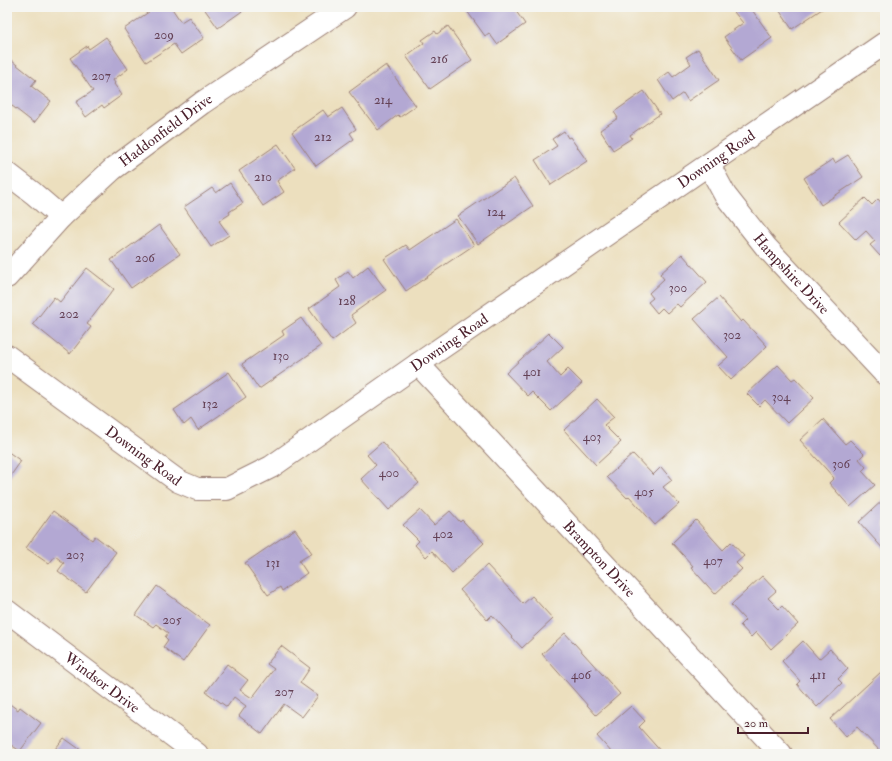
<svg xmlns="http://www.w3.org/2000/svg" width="892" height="761" viewBox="0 0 892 761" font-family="'IM FELL Double Pica',serif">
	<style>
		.building { fill: #b3a8d3 }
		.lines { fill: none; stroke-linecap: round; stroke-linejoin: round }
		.minor-casing { stroke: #9b7f74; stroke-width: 24 }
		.minor { stroke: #fff; stroke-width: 22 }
		.labels { text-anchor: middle; stroke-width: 3.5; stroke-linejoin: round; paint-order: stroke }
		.number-label { font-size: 13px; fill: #644155 }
		.street-label { font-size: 15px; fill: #4a1f2b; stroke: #f6f6f2 }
	</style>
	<rect width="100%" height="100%" fill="#f6f6f2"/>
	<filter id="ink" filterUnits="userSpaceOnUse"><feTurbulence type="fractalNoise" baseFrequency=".025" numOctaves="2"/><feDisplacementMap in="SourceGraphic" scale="8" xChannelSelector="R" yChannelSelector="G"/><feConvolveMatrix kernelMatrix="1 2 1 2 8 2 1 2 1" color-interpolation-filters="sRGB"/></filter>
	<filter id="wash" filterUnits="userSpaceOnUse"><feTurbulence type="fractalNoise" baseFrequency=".012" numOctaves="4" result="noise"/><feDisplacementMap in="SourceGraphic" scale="16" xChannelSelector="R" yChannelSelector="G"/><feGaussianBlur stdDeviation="0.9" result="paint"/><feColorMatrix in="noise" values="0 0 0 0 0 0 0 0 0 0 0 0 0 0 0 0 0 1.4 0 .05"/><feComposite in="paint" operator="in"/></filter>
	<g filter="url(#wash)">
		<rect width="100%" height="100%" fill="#ecdfbe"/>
		<g id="blocks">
			<!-- building -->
			<path class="building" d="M156,7h15l10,15 8,-5 15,21 -23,16 -7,-10 -28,18 -22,-33z
				M203,7h45l-30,21z
				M464,7h49l12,17 -28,20 -8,-11 -4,3z
				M741,7h9l22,31 -31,22 -17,-23 19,-14 -9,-11z
				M777,7h48l-33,22z
				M448,26l24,34 -42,29 -24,-33 18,-13 -2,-3 13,-9 2,3z
				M106,37l22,32 -15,11 2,3 -1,1 8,11 -18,13 -2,-3 -16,12 -10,-15 17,-11 -23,-33 17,-12 2,3z
				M698,49l21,31 -31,21 -5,-8 -11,8 -14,-21 11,-8 4,5 18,-13 -5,-7z
				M7,57l29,23 -5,6 20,15 -17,22 -27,-21z
				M386,65l30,41 -16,11 -2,-2 -20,15 -29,-38z
				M644,91l16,23 -30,21 2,3 -19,12 -13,-20 18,-12 -4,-6z
				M342,108l14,21 -6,4 4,6 -38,27 -24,-34 31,-22 5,7z
				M564,131l4,7 2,-1 17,24 -36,24 -16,-25 22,-14 -5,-7z
				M278,144l17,24 -18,13 7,11 -21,14 -24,-35z
				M848,155l15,22 -42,28 -17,-27 29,-19 2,4z
				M514,178l19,28 -55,38 -20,-28z
				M230,183l13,20 -14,9 1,2 -11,7 10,14 -18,12 -27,-40 28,-19 4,5z
				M865,198l7,7 6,-6 7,8v9l-2,2 2,2v32l-5,4 -10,-11 5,-4 -9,-10 -10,9 -17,-18z
				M456,219l18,26 -68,46 -22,-32 22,-14 4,5z
				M159,225l21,29 -49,34 -20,-28z
				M682,254l25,28 -27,25 -3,-3 -10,9 -5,-5 -5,5 -9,-11 5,-4 -4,-5 15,-14 -4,-5z
				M368,266l18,24 -35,25 5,8 -24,18 -23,-32 31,-22 -4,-7 12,-9 5,7z
				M87,268l27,21 -27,35 4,3 -21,27 -37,-30 21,-27 6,5z
				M719,297l22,25 2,-2 24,26 -36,34 -13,-14 10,-9 -34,-38z
				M301,318l20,28 -62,43 -17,-25 42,-29 -2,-4z
				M549,333l14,14 -16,15 13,15 8,-8 14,14 -31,28 -19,-19 -4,4 -22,-23z
				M778,365l14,15 3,-2 19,20 -27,25 -22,-23 -6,6 -12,-12z
				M229,372l17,25 -48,33 -7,-11 -7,6 -10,-15z
				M597,399l17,18 -10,8 17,17 -25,23 -32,-35z
				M823,419l22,25 5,-4 14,14 -5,5 7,8 -4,4 13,14 -25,22 -21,-24 5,-5 -34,-38z
				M382,442l37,41 -30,27 -28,-31 15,-14 -9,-10z
				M7,451l14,10 -14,20z
				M633,454l20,21 8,-8 11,13 -9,7 16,17 -24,21 -26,-29 -2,2 -20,-21z
				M885,498v53l-26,-29z
				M420,510l14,15 16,-14 10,11 2,-2 22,23 -32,30 -20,-22 -6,6 -11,-12 4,-4 -16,-16z
				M53,511l39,29 3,-4 21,16 -30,40 -28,-21 6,-8 -9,-7 -6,8 -23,-16z
				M696,520l27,30 8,-8 13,14 -8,7 6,6 -27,25 -24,-27 2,-1 -21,-23z
				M295,529l17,24 -13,8 8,12 -25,18 -2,-4 -12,8 -23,-32z
				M487,565l36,39 9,-8 21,23 -31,29 -30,-33 -5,5 -27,-30z
				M762,576l14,15 -8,7 11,11 3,-3 16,18 -27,25 -15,-17 -5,5 -11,-12 5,-5 -14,-15z
				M157,586l53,39 -27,37 -20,-15 5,-7 -3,-3 3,-4 -12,-9 -3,3 -17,-12z
				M565,633l55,61 -24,21 -54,-61z
				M803,641l16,18 11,-10 18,20 -10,10 4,4 -25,24 -20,-23 3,-3 -18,-20z
				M281,646l29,22 -10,15 18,13 -16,21 -18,-13 -22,30 -23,-18 7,-10 -12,-9 -7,10 -21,-15 21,-28 21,16 -8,10 12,8 22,-29 -7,-5z
				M881,672l4,4v78h-2l-26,-27 -11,10 -16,-18z
				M7,702l11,8 2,-3 21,16 -21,28 -12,-8 -1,1z
				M631,706l14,15 -6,6 24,27h-50l-16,-18z
				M64,738l21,15 -1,1h-33z
				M345,750l6,4h-9z"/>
		</g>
	</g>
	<g filter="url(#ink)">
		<use href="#blocks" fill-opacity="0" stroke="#9b7f74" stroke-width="1"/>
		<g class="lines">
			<defs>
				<g id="minor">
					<path id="s1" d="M709,165l16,30 41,52 119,127"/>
					<path d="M7,173l26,20 28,24"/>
					<path id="s2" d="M7,277l54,-60 52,-48 89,-66 143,-96"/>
					<path id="s3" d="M7,356l171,125 19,8h30l44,-22 147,-103 467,-321"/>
					<path id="s4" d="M418,364l363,390"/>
					<path id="s5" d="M7,611l190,143"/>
				</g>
			</defs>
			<!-- minor casing -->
			<use href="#minor" class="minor-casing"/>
			<!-- minor -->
			<use href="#minor" class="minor"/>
		</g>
	</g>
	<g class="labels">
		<!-- number labels -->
		<g class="number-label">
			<text x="164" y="39">209</text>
			<text x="439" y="63">216</text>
			<text x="101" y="80">207</text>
			<text x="383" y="104">214</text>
			<text x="323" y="141">212</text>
			<text x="263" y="181">210</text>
			<text x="496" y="216">124</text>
			<text x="145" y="262">206</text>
			<text x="678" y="292">300</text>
			<text x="347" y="305">128</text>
			<text x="69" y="318">202</text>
			<text x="732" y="339">302</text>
			<text x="281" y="360">130</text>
			<text x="532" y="376">401</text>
			<text x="781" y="401">304</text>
			<text x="210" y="408">132</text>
			<text x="592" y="441">403</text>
			<text x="841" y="468">306</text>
			<text x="389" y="477">400</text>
			<text x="644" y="496">405</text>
			<text x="443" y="538">402</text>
			<text x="75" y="559">203</text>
			<text x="713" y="565">407</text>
			<text x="273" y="567">131</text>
			<text x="172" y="624">205</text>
			<text x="581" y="679">406</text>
			<text x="818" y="679">411</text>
			<text x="284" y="696">207</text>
		</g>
		<!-- street labels -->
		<g class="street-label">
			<text dy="5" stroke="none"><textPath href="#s2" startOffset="217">Haddonfield Drive</textPath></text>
			<text dy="5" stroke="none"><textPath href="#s3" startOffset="853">Downing Road</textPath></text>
			<text dy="5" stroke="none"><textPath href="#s1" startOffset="137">Hampshire Drive</textPath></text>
			<text dy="5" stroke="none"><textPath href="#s3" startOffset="529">Downing Road</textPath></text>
			<text dy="5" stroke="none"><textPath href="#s3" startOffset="169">Downing Road</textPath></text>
			<text dy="5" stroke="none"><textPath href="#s4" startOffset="266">Brampton Drive</textPath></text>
			<text dy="5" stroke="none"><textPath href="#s5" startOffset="119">Windsor Drive</textPath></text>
		</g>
	</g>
	<!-- margin -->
	<rect width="892" height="761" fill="none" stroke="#f6f6f2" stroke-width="24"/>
	<!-- scale -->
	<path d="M738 727v6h70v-6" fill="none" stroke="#4a1f2b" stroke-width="2"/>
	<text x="744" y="727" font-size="12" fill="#4a1f2b" stroke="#f6f6f2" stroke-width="3" paint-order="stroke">20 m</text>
</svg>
